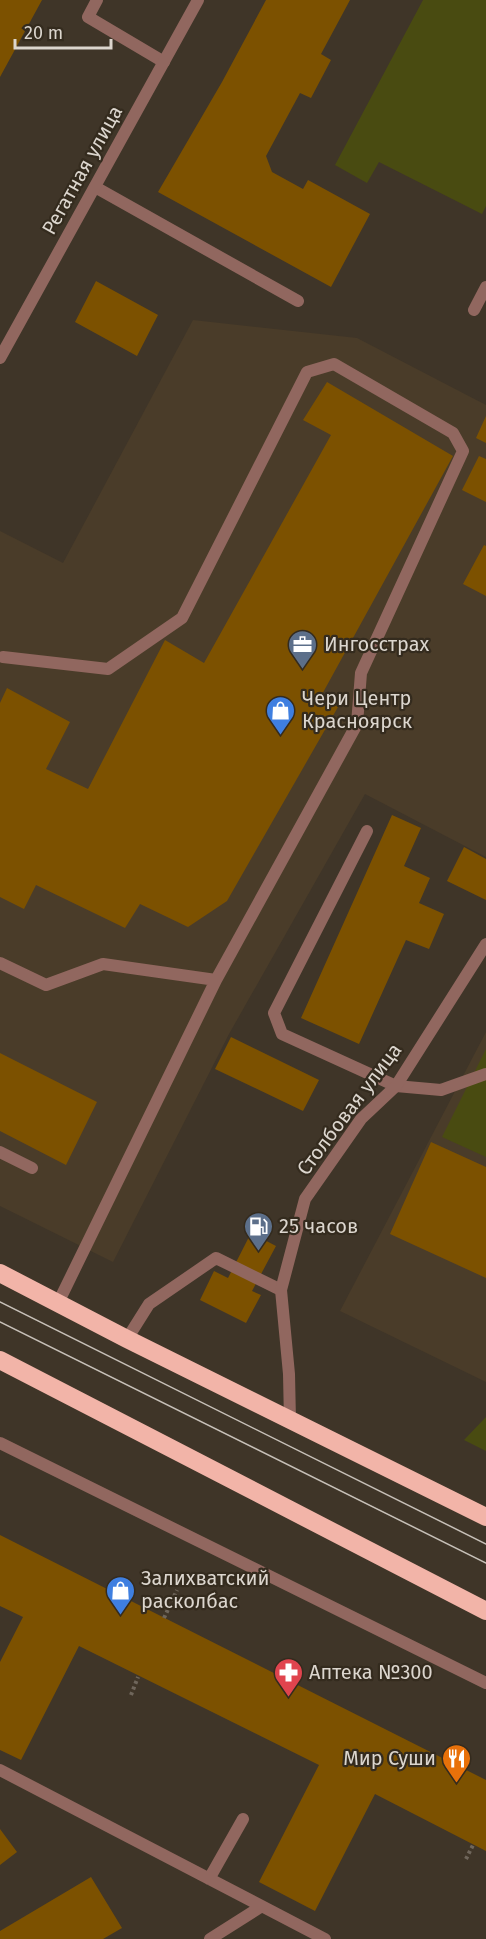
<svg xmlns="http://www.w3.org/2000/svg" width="486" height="1939" viewBox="0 0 486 1939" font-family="'Fira Sans',sans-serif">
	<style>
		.built { fill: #4a3c29 }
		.green { fill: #494b11 }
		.building { fill: #7c5100 }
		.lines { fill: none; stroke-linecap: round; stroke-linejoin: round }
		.path { stroke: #6f665b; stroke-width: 4; stroke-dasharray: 3 3; stroke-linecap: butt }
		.lane { stroke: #91675f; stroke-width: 12 }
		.street { stroke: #91675f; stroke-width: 12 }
		.highway { stroke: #f2b4a8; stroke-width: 18 }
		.tram { stroke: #c7c0b8; stroke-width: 1.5 }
		.labels { text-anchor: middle; stroke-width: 4.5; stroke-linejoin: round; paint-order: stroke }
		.street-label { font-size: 20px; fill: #dcd6ce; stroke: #342b1e }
		.poi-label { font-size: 20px; fill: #dcd6ce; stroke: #342b1e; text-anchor: start }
	</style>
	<rect width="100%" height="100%" fill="#3f3528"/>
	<!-- built -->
	<path class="built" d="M193,320l164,18 129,67v452l-121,-63 -136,240 -116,228 -113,-56v-675l63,32z
		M486,1032v350l-146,-71z"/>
	<!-- green -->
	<path class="green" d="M423,0h63v206l-4,8 -103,-52 -12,21 -32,-18z
		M486,1049v108l-44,-20z
		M486,1417v34l-22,-11z"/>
	<!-- building -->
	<path class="building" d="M0,0h42l-42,77z
		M266,0h84l-29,54 10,6 -20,38 -11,-5 -34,63 6,16 31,17 5,-9 62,34 -39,73 -173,-95 64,-110z
		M96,281l62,34 -21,41 -62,-34z
		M327,382l126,74 -133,242 18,9 -111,194 -39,26 -48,-23 -15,24 -89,-43 -12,24 -24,-12v-194l7,-15 63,34 -24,47 42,20 77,-149 39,23 127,-228 -28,-15z
		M486,416v27l-10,-5z
		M479,456l7,3v43l-24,-12z
		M484,545l2,1v50l-23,-12z
		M392,815l29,13 -17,38 26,12 -11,25 25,11 -15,35 -23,-9 -47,104 -58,-26z
		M464,847l22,12v41l-39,-19z
		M231,1037l88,43 -16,31 -88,-42z
		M0,1053l97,49 -31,63 -66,-34z
		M431,1142l55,25v111l-96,-44z
		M251,1233l25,13 -24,45 9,4 -15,28 -46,-23 14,-29 14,7z
		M0,1535l486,245v71l-111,-57 -60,117 -56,-29 60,-117 -240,-119 -58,114 -21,-10v-88l23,-45 -23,-11z
		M0,1829l17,23 -17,13z
		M91,1877l31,51 -19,11h-103v-8z"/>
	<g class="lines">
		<!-- path -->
		<path class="path" d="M164,1618l13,-28
			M131,1695l7,-18
			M466,1859l7,-14"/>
		<!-- lane -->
		<path class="lane" d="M97,0l-9,17 76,45
			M95,187l203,114
			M474,310l12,-23
			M3,657l105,12 74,-51 125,-246 27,-8 119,69 10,18 -102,222 -4,51 -141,256 -158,323
			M367,831l-93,182 8,21 114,52 45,4 45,-16
			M0,963l46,22 57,-21 113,16
			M0,1152l32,16
			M127,1339l22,-35 67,-46 65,32
			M0,1770l325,169
			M209,1879l34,-60
			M210,1939l52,-33"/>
		<!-- street -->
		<path class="street" d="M0,358l198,-358
			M290,1421l-1,-47 -8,-84 24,-91 56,-80 35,-33 90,-142
			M0,1443l486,240"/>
		<!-- highway -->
		<path class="highway" d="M0,1273l127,66 359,178
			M0,1360l486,251"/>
		<!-- tram -->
		<path class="tram" d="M0,1302l486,242
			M0,1322l486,241"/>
	</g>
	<!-- icons -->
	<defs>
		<symbol id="office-pin" viewBox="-11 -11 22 30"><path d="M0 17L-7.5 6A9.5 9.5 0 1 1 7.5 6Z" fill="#5c6f8a" stroke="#342b1e"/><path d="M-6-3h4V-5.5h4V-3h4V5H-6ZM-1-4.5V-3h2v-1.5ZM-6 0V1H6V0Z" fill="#fff"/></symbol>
		<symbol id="shop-pin" viewBox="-11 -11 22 30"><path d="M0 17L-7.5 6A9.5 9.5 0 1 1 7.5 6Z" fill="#3f7fe0" stroke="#342b1e"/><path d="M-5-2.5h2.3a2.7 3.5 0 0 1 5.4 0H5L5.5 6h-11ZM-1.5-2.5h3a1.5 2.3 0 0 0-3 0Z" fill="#fff"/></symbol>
		<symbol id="fuel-pin" viewBox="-11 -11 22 30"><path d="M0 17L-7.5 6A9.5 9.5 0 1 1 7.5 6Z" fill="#5c6f8a" stroke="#342b1e"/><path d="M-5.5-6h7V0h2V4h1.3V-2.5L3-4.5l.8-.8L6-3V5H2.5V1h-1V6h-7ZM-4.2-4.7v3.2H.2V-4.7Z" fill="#fff"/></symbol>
		<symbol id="pharmacy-pin" viewBox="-11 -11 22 30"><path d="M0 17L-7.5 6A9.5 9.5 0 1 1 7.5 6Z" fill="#e0444e" stroke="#342b1e"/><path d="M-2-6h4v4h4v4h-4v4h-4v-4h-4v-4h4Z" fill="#fff"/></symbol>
		<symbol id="restaurant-pin" viewBox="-11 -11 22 30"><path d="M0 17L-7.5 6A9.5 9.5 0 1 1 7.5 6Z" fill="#e8710a" stroke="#342b1e"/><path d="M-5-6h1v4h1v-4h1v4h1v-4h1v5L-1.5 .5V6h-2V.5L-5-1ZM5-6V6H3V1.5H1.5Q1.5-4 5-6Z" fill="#fff"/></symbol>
	</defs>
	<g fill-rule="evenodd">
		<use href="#office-pin" x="286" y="628" width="33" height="45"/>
		<use href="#shop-pin" x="264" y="694" width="33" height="45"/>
		<use href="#fuel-pin" x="242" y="1210" width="33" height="45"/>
		<use href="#shop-pin" x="104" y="1574" width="33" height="45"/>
		<use href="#pharmacy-pin" x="272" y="1656" width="33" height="45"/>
		<use href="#restaurant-pin" x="440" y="1742" width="33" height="45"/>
	</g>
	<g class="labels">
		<!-- street labels -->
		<g class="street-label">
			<text transform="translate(82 170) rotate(-61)" y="7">Регатная улица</text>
			<text transform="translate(349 1109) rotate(-53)" y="7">Столбовая улица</text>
		</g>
		<!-- poi labels -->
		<g class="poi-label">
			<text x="324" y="651">Ингосстрах</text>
			<text x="302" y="705">Чери Центр<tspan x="302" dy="23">Красноярск</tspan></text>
			<text x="279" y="1233">25 часов</text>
			<text x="141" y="1585">Залихватский<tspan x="141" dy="23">расколбас</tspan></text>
			<text x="309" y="1679">Аптека №300</text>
			<text x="436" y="1765" text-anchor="end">Мир Суши</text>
		</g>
	</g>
	<!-- scale -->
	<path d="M15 39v9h96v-9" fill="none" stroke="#dcd6ce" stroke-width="3"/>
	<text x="24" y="39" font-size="18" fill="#dcd6ce" stroke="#342b1e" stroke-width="4.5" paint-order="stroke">20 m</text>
</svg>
